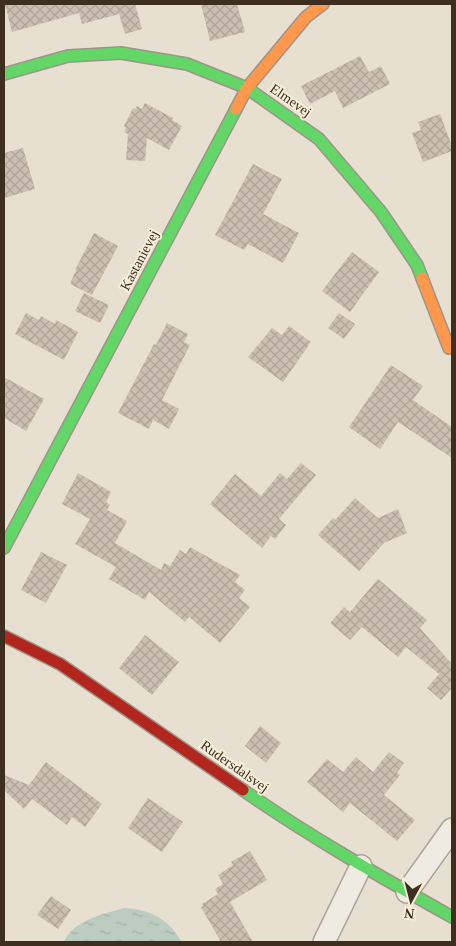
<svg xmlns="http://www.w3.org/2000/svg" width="456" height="946" viewBox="0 0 456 946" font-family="Georgia,serif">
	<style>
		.water { fill: url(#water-ripples) }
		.building { fill: url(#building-cross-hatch) }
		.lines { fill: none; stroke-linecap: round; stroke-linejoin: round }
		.street-casing { stroke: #ada599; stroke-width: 24 }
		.fast-casing { stroke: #9c958a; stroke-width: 14 }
		.slow-casing { stroke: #9c958a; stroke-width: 14 }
		.jam-casing { stroke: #9c958a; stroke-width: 14 }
		.street { stroke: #efebe3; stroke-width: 21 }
		.fast { stroke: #63d668; stroke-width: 11 }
		.slow { stroke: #ff974d; stroke-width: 11 }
		.jam { stroke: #b3261e; stroke-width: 11 }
		.labels { text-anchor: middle; stroke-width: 4; stroke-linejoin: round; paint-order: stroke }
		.street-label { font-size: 14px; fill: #3d2e20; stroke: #f7eed8 }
	</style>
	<defs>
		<pattern id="water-ripples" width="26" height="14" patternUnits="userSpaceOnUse" patternTransform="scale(1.25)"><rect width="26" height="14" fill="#bcccc2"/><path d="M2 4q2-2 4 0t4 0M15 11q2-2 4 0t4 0" fill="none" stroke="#a2b0a6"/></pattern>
		<pattern id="building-cross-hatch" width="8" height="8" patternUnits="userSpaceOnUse" patternTransform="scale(1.25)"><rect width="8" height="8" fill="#cbbfb2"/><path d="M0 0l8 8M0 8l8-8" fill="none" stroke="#afa499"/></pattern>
	</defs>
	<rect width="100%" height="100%" fill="#e7e0d1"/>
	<!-- water -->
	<path class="water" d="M124,908c28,2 43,10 58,34h-118c9,-22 40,-28 60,-34z"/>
	<!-- building -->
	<path class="building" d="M5,4h130l7,25 -17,5 -6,-20 -37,10 -3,-11 -67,19z
		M201,4h36l8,28 -35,9z
		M360,56l9,16 12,-6 9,18 -47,24 -8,-17 -25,13 -9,-18z
		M145,103l28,15 -1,2 10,6 -13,24 -22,-12 -2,23 -19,-1 2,-26 -4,-2 2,-4 -2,-2 9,-18 2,1 2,-3 5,3z
		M440,114l12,32v5l-29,11 -11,-29 9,-3 -3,-8z
		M23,148l12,41 -31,9v-45z
		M253,164l29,15 -19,35 36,19 -16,30 -35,-19 -4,6 -29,-15z
		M94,233l24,13 -26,49 -22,-11 6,-14h-1z
		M352,252l27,20 -29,40 -28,-21z
		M84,293l25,12 -9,18 -25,-12z
		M26,313l13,7 2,-4 14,8 1,-4 22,12 -14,28 -49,-26z
		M339,313l16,11 -11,15 -16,-11z
		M167,323l21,11 -4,8 6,3 -28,55 17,9 -10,20 -16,-9 -4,9 -31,-16 36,-69 2,1z
		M289,326l22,16 -28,40 -35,-25 24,-29 10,7z
		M391,365l32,21 -10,14 39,27v31l-54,-36 -18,27 -31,-22z
		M4,377l40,22 -18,32 -22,-13z
		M301,463l15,12 -37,44 7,6 -11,14 -4,-3 -9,12 -52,-44 25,-30 26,22 19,-23 7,6z
		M78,473l33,19 -5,10 4,3 -3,5 20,11 -12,22 46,27 3,-7 6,3 10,-16 6,4 4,-7 50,28 -5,7 10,8 -6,8 11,9 -30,36 -31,-26 -4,5 -36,-30 -4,8 -36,-21 7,-12 -41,-23 15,-25 -28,-15z
		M355,498l23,20 20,-9 9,24 -23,10 -25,28 -41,-36 15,-17 2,2z
		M41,552l26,13 -21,38 -25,-13z
		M378,579l49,41 -7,8 30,34 2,-3v29l-11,12 -14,-12 12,-14 -33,-27 -8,10 -36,-30 -12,13 -20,-17 14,-16 6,5z
		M145,635l34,27 -27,33 -33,-27z
		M260,726l21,17 -15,20 -21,-17z
		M389,752l15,11 -7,10 3,2 -16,20 31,25 -18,21 -47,-38 -7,9 -36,-30 20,-23 16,13 13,-15 17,15z
		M46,762l56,42 -17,23 -13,-10 -5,8 -35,-26 -8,10 -20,-19v-15l25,10z
		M148,798l35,24 -21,30 -34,-24z
		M250,851l17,29 -37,22 23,40h-32l-20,-35 2,-1 -1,-2 16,-10 -3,-5 8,-5 -5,-9 15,-10 -2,-3z
		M51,896l20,14 -13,19 -21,-14z"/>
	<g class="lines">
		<defs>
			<path id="street" d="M407,892l45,-63
				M324,942l37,-76"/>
			<path id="fast" d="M4,74l64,-18 53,-3 66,11 60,24 72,51 62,73 36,53 5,13
				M4,548l232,-439
				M243,790c67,47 138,87 209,127"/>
			<path id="slow" d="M236,109l11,-21 59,-71 17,-13
				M422,278l27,70"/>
			<path id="jam" d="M4,636l56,28 183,126"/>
		</defs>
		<!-- street casing -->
		<use href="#street" class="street-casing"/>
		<!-- fast casing -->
		<use href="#fast" class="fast-casing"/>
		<!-- slow casing -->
		<use href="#slow" class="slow-casing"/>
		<!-- jam casing -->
		<use href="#jam" class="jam-casing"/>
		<!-- street -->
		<use href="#street" class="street"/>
		<!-- fast -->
		<use href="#fast" class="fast"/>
		<!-- slow -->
		<use href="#slow" class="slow"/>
		<!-- jam -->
		<use href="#jam" class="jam"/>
	</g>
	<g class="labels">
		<!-- street labels -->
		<g class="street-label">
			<text transform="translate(291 100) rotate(35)" y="5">Elmevej</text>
			<text transform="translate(139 260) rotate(-62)" y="5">Kastanievej</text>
			<text transform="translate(235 766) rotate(35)" y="5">Rudersdalsvej</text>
		</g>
	</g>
	<!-- border -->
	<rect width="456" height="946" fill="none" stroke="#3d2e20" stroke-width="10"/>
	<!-- north arrow -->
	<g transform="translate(411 901) rotate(187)" stroke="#f7eed8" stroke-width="4" paint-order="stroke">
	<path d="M0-4L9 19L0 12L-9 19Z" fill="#3d2e20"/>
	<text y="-8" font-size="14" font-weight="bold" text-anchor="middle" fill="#3d2e20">N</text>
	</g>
</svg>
